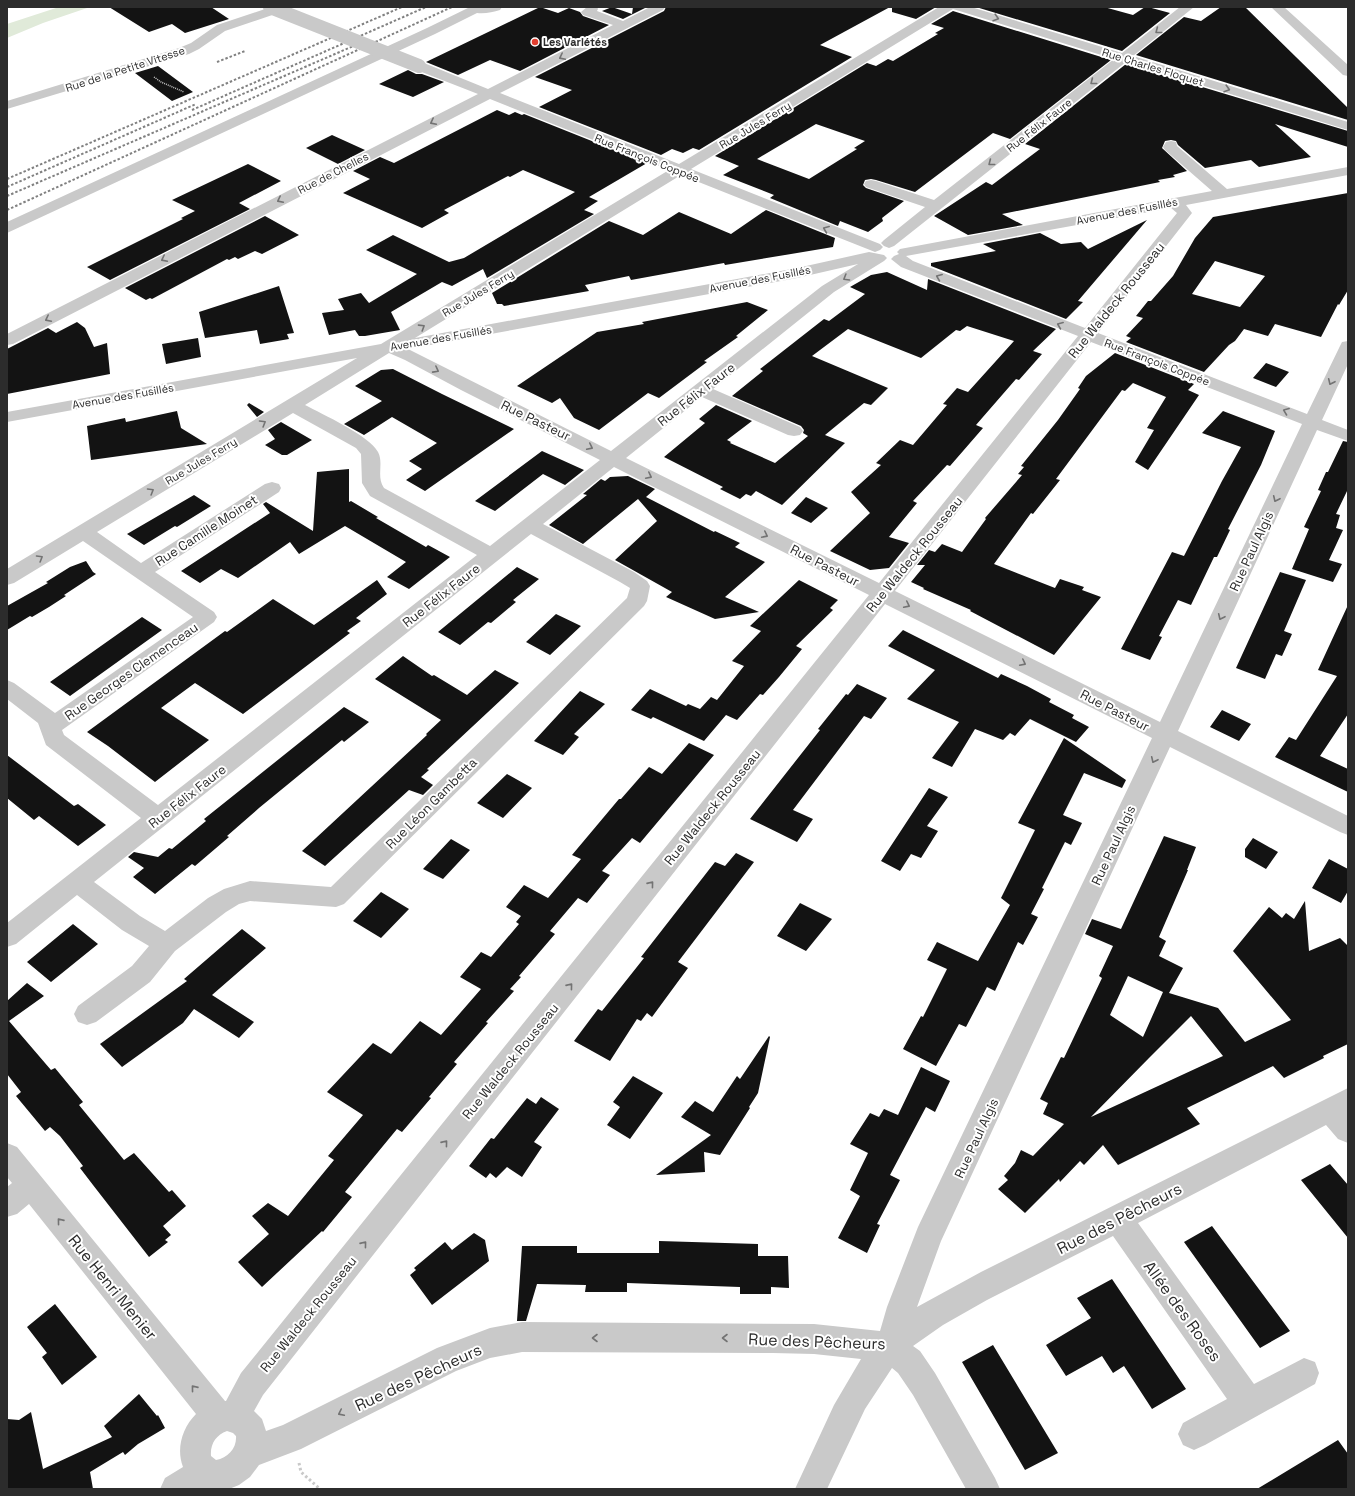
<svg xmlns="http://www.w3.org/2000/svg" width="1355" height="1496" viewBox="0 0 1355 1496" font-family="'Space Grotesk',sans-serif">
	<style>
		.green { fill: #e0ead9 }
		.building { fill: #131313; fill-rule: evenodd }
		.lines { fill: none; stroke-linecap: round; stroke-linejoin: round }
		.path-far1 { stroke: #c9c9c9; stroke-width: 1.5; stroke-dasharray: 1 1; stroke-linecap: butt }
		.path { stroke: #c9c9c9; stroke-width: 3; stroke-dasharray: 2.5 2.5; stroke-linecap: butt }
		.minor { fill: #c9c9c9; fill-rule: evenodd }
		.rail { stroke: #818181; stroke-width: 2; stroke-dasharray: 2.5 2; stroke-linecap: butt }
		.minor-bridge { stroke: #c9c9c9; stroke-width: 14 }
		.oneway { stroke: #737373 }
		.poi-dot { fill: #e23f30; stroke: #fff; stroke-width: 1.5 }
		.labels { text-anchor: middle; stroke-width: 4; stroke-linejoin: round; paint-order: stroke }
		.far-poi-label { font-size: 11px; font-weight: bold; fill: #2c2c2c; stroke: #fff; text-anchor: start }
		.far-street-label { font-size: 11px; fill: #2c2c2c; stroke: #fff }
		.street-label { font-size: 13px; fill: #2c2c2c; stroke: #fff }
		.near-street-label { font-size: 16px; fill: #2c2c2c; stroke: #fff }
	</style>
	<rect width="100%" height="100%" fill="#fff"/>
	<!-- green -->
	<path class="green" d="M59,7h31l-47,16 -36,15v-14z"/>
	<!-- building -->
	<path class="building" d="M109,7h102l18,12 -44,14 -13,-9 -23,8z
		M540,7l18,6 11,-5 11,4 3,4 26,9 -89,46 -30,-11 -32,15 -32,-13z
		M612,7l20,7 1,-7h14l-24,12 -21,-8z
		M666,7h224l-70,38 32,12 -153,93 -6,-2 -10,5 -11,-4 -11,6 -122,-48 33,-17 -37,-13 129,-66z
		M892,7h44l-20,12 -24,-7z
		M976,7h128l29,8 12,-8h3l22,6 -48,38z
		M1221,7h24l103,101v12l-212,-65 48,-38 17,4z
		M953,11l158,49 -101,79 -17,-6 -78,59 -39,-12 -5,-1 -6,1 -2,5 3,3 38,13 -22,17 1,3 -15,11 -28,-11 -2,5 -68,-28 4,-3 -51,-20 16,-9 -24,-10 152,-93 9,3 12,-7 5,2 45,-27 -3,-1 9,-5 -13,-4zM816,124l49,17 -11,7 3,1 -48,30 -52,-20z
		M1126,64l222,67v16l-73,-23 36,33 -52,10 -8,-7 -46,8 -27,-23 -2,-4 -5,-1 -6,1 -3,7 25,23 -14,4 2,2 -17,3 2,2 -158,32 21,11 -55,10 -34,-19 52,-34 6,3 48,-36 -15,-5z
		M158,66l35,26 -21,9 -37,-28z
		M408,70l8,4h6l22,8 -31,15 -34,-13z
		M497,110l12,5 6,-3 7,3 2,-1 123,49 -58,34 9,4 -14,9 10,4 -107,64 -4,-9 -31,17 -10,-4 -51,30 9,18 -35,6h-6l-4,-6 -26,5 -7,-22 22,-3 -6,-11 23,-6 8,10 48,-29 -51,-24 27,-15 56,27 15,-4 111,-66 -52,-22 -13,7 -2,-1 -64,34 5,3 -27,15 -79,-35 27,-14 -17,-8 27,-14 14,6z
		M332,135l33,15 -27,14 -32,-16z
		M248,164l33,17 -42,22 11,6 -140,71 -23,-13 96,-48 -2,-1 14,-7 -23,-11z
		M1348,193v97l-9,15 -1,-1 -17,33 -46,-13 -7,12 -24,-7 -9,12 -6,4 -25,27 -78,-30 5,-4 -5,-2 17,-18 -7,-2 12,-15h3l22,-25 22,-38 18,-21zM1215,261l50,15 -25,31 -48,-13z
		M766,210l69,28 -2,9 -108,18 -1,-2 -93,17 -2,-4 -44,9 4,6 -85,15 -2,-2h-5l-5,-11 117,-72 34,14 36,-23 52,22z
		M265,216l34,19 -37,19 -7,-3 -17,8 -3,-2 -6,3 -2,-1 -75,40 -2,-1 -4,2 -21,-12z
		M1147,220l-69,81 5,1 -17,17 -135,-53v-3l65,-12 -13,-7 57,-11 21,11 20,-2 7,7z
		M887,272l40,18 1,-11 128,50 -23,22 9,3 -23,26 -3,-1 -40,46 7,3 -33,38 -3,-1 -34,36 4,2 -28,34 20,6 -20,25 -19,2 -40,-19 40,-38 -19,-21 30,-27 -5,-2 24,-23 13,5 34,-40 -4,-1 14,-16 11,4 46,-51 -47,-15 -7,5 -4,-1 -35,28 -73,-29 -36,27 76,32 -17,17 -7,-2 -39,32 20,8 -63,62 -26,-14 -5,5 -5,-2 -6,5 -20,-10 3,-2 -59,-30 41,-34 -6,-4 17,-14 36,16 -25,19 4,2 -1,1 45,20 33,-27 -5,-3 1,-3 -3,-4 -69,-30 31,-25 -3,-2 64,-50 5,2 36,-27 -15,-7 21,-12z
		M279,286l15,47 -7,1 2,5 -29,5 -3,-14 -52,8 -6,-26z
		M747,302l21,8 -32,26 2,1 -34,24 3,1 -48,36 -11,-5 -49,37 -25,-12 -14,-20 -8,5 -35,-17 80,-54 47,-8 -2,-2z
		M77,322l8,6 9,19 13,-4 3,31 -103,20v-45l41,-21 8,5z
		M198,338l3,19 -35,7 -4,-20z
		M1115,353l79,31 -6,6 11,5 -51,75 -13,-8 19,-32 -7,-2 19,-31 -33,-14 -8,8 -3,-1 -66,89 4,1 -27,34 -2,-1 -37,51 61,24 5,-9 24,8 -2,3 19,7 -47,58 -84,-44 1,-1 -48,-21 1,-1 -13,-6 14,-17h-8l12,-15 6,2 7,-8 20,8 24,-33 -1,-1 37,-43 -4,-1 6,-7 -3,-1 37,-46 22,-31 -2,-1 8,-12z
		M1266,363l23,9 -13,15 -23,-9z
		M393,369l49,25 72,35 -89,62 -19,-11 16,-11 -13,-8 28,-18 -45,-26 -28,18 -20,-11 38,-23 -27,-15 26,-16z
		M249,403l15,9 -7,5 -10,-12z
		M177,411l4,17 26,16 -116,16 -4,-34 38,-8 1,4z
		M1223,411l52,20 -14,34 -33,64 2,1 -13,27h-3l-23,48 -13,-5 -19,36 3,1 -12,23 -29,-11 51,-97 12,4 38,-75 19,-34 -39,-14z
		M281,422l31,18 -25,15h-5l-17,-10 10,-6 -7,-9z
		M1343,441l5,1v47l-12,25 4,1 -4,13 7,2 -14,30 13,4 -9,18 -41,-13 17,-40 -5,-2 17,-36 -3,-1 8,-18h2z
		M542,451l42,19 -19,15 -22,-11 -48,37 -20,-10z
		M349,469v33l2,-1 27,16 -2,1 50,29 2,-2 22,12 -41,32 -22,-12 19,-15 -61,-36 -46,28 -9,-12 -52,36 -17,-9 -21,14 -19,-12 89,-58 -7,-9 3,-2 47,29 4,-59z
		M628,476l27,13 -9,8 68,35 1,-1 25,12 -5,4 30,15 -40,35 34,15 -44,7 -49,-22 6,-5 -57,-32 42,-39 -19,-22 -55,45 -34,-19 38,-30 -4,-1 18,-15 4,2 5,-4z
		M194,495l17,11 -34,21 -2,-1 -31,19 -17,-11z
		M806,497l22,11 -17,15 -20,-10z
		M86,561l7,11 3,2 -32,21 2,1 -17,11 -17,10 -2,-1 -23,14v-24l41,-23 -2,-1 24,-15z
		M517,567l22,12 -26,21 3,2 -25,21 -3,-1 -28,23 -22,-13z
		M1280,572l26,8 -22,51 8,3 -10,22 -6,-2 -11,25 -29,-11z
		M377,580l10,14 -31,24 5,3 -14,10 3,2 -107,81 -48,-31 -34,25 48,32 -54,42 -47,-36 -21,-14 138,-101 2,1 46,-33 41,26z
		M799,580l39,20 -8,8 3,2 -37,36 6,3 -23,28 -16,18 -3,-1 -23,26 -11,-5 -22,26 -51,-24 -2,2 -20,-9 19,-21 36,17 2,-2 12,5 11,-12 6,3 27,-34 -12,-5 29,-30 -11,-5z
		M1348,605v109l-28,42 28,13v23l-73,-35 14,-20 7,3 41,-64 -19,-6z
		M556,614l25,12 -31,29 -24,-13z
		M142,617l20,13 -92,66 -20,-14z
		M903,630l95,48 3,-4 26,12 24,13 -2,3 25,13 -2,3 17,9 -13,15 -46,-23 -15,17 -5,-3 -7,7 -28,-11 -23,38 -20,-9 27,-36 -52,-23 28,-29 -47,-24z
		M403,656l29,20 2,-1 33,20 28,-25 24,13 -92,86 2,1 -8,7 12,8 -10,10 -14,-5 -84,76 -23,-15 125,-116 -1,-1 15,-14 -66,-41z
		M857,684l30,14 -16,21 -7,-3 -71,94 20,9 -16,23 -47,-23 70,-89 -2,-1 28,-35 2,1z
		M580,691l25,13 -31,30 5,3 -16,18 -29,-14z
		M344,707l25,15 -25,20 -2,-2 -83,68 -32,28 2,1 -34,29 -3,-2 -37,30 -22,-17 11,-9 -16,-11 6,-5 24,5 11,-9 3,1 34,-28 -2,-2z
		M1222,710l29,14 -12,17 -29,-14z
		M1064,738l62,42 -4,8 -38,-15 -21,42 19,8 -11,22 -6,-3 -23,46 2,1 -13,25 7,3 -15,28 -5,-3 -23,49 -8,-4 -21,40 -7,-3 -23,42 -33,-17 18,-33 2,1 24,-48 -20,-9 10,-18 41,19 32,-56 -9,-7 34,-68 -17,-7z
		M689,743l25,12 -74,88 -8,-5 -30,33 8,4 -23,28 -9,-5 -28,33 5,3 -36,42 2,1 -11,12 4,2 -28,31 2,1 -34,39 3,2 -28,33 2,1 -29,34 -5,-3 -52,63 7,5 -29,35 -1,-1 -60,56 -24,-25 31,-28 -17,-18 16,-13 20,13 46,-56 -6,-4 35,-41 -36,-23 46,-49 18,11 29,-33 21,14 40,-46 -21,-12 21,-25 10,5 28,-33 -3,-2 5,-6 -15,-9 18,-22 24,13 33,-39 -9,-4 47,-56h2l28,-32 13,7z
		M7,755l67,51 4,-2 28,21 -28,21 -39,-30 -5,4 -27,-22z
		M507,774l25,14 -29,30 -26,-15z
		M929,788l19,9 -21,29 11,5 -17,27 -10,-4 -11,17 -19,-10z
		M1164,836l32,11 -9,23h1l-29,67 7,4 -7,15 24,12 -14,25 49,15 27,34 46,-22 -58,-69 36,-44 13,11 4,-5 8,6 11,-18 4,50 31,-13 8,8v98l-25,12 1,2 -40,20 -11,-12 -86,42 13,16 -82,41 -15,-20 -19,20 -4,-4 -20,21 -1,-3 -34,34 -27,-24 10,-9 -4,-4 11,-13 6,-13 12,6 31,-32 -21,-10 5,-11 -8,-4 21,-42 3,1 38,-80 -3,-2 14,-30 -28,-12 7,-15 29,10zM1128,976l35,16 -20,45 -33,-22zM1191,1016l32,40 -132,61 58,-59z
		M1253,838l25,14 -12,17 -21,-12v-8z
		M451,839l19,11 -27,29 -20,-10z
		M736,853l18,9 -76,100 10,6 -36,49 -5,-4 -6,8 -4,-2 -27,42 -36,-20 24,-32 4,2 42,-53 -3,-1 74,-95 10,4z
		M1329,859l19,10v22l-7,12 -29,-15z
		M381,892l28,17 -28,29 -28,-17z
		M800,903l32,16 -26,32 -29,-15z
		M73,924l25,20 -47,38 -24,-20z
		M242,929l24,19 -54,47 42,27 -15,16 -45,-29 -11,14 -61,44 -22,-23 87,-63 -3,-2z
		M27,983l17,13 -35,25 42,49 4,-2 28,34 -4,3 45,55 10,-7 35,39 3,-2 14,16 -23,20 8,9 -6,5 3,2 -19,15 -56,-72 -13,-17 3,-2 -23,-30 -10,-9 -5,4 -29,-35 5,-4 -14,-18v-73z
		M769,1036l1,1 -12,56 -9,14 1,1 -30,47 -16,-3 1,20 -49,3 55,-40 -30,-18 14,-16 18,11 24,-36 3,3z
		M921,1067l29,14 -15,31 -9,-5 -36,68 10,5 -23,44 3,1 -13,28 -29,-15 22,-42 -10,-6 18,-37 -18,-9 20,-31 9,4 5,-8 14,6z
		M633,1076l30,17 -33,46 -23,-14 13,-18 -7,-5z
		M541,1097l18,12 -25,33 8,5 -20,30 -15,-10 -11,11 -6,-5 -4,5 -17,-12 22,-28 3,1 33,-41 9,6z
		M1330,1164l18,21v53l-47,-58z
		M1212,1226l78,105 -30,17 -76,-106z
		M474,1233l11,7 4,21 -57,44 -22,-30 6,-5 -2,-2 31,-26 7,8z
		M659,1241l99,3v12h30l1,32 -18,-1v7h-31v-7l-113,-4v9h-42l1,-7 -49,-1 -11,37h-9l5,-75h55v7h82z
		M1112,1279l74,110 -34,20 -28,-43 -11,7 -11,-17 -36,20 -20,-31 45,-27 -14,-20z
		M55,1304l42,53 -35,28 -20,-28 5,-4 -20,-26z
		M993,1345l65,108 -33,17 -63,-108z
		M139,1394l18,22 1,-1 7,13 -27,16 -13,11 -2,-3 -33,20 3,17h-86v-70l12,1 12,-8 12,57 69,-32 -8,-11z
		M1338,1440l10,14v35h-91z"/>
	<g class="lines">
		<!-- path-far1 -->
		<path class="path-far1" d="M154,77l7,5 23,10"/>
		<!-- path -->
		<path class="path" d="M299,1463l2,9 19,17"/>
		<!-- minor -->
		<path class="minor" d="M271,7h18l-2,3 -62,21 -26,18 -10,5 -182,55v-8l172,-53 12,-5 26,-18z
			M470,7h32l-2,3c-7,2 -15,4 -23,3l-42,21 -428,199v-11l420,-194z
			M587,7h10l1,2 -1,2 26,10 27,-14h15l-2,3 -163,83 179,71 260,-157h32l151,46 58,-46h14l-61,49 215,66v8l-222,-68 -232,184 -5,2 -5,-2 -3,-3 3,-3 41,-33 -59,-20 -2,-3 2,-3 5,-1 5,1 58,19 180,-141 -161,-50 -262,160 189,75 3,3 -3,3 -5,2 -5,-2 -189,-75 -266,163 382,-70 72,-16 15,3 3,3 -3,3 -50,31 -121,97 87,38 3,4 -3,4 -6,1 -6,-1 -86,-38 -76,61 253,125 199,-247 -177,-69 -10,-8 3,-3 5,-2 -2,-2 3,-3 312,-58 -47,-41 -2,-3 3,-5 5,-1 5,1 1,4 50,43 121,-22v8l-162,30 6,8 -94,120 209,81 33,-68 2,-4 6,-1v23l-26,56 26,10v11l-31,-11 -139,301 170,85v19l-8,-3 -170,-85 -229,494 -24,66 64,-35 367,-184v55l-10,-4 -12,-14 -188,98 116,161 50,-26 11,4 4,11 -4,11 -110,61 -11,5 -11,-5 -5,-11 5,-11 44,-24 -114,-163 -126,64 -44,25 -30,21 7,5 15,22 60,105 5,11h-34l-53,-94 -15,-22 -6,-5 -27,41 -38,80h-32l39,-84 27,-46 -47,-5 -41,-1 -251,-1 -32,6 -34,13 -155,78 -42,16 -9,12 -11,8 -10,4h-69l5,-11 18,-11c-7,-18 -1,-39 13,-53l-167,-210 -12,10 -10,3v-30l5,-4 -5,-6v-34l10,4 208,254h1l15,-28 628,-778 -255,-128 -71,57 91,48 13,9 3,5 -3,15 -3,5 -300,298 -8,3 -86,-6 -11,3 -13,8 -51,39 -25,31 -54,40 -9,3 -9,-3 -4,-8 4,-8 54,-40 17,-20 -27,-16 -45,-35 -61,49 -9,3v-24l134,-105 -95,-73 -8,-22 -31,-24v-19l7,3 41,30 138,-96 -110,-76 -69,42 -7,2v-16l350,-211 -350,64v-10l374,-68 288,-174 -179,-71 -477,245 -6,1v-11l471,-240 -64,-25 -1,-3 1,-3h10l64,26 125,-64 -30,-10 -2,-3zM1171,208l6,5 -92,115 -172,-67 -7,-5zM858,264l-36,22 -211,165 -203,-102 389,-71zM1091,342l211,82 -142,298 -265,-131zM389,353l16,7 56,30 139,70 -110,86 -106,-58c-8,-11 0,-25 -6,-36 -8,-16 -56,-38 -73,-47zM293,413l63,35 5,6 1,29 8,13 107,59 -319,250 -94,-70 -2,-5 152,-108 3,-5 -3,-5 -59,-40 124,-80 2,-4 -2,-4 -7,-2 -7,2 -124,79 -44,-31zM531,534l89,48 10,6 -3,10 -296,289 -81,-6 -26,8 -16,9 -43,33 -25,-15 -46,-34zM885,604l267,134 -234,489 -31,80 -7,24 -66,-7 -292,-2 -32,6 -53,20 -154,77 -17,6 -4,-12 -8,-8 9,-16zM227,1431l6,2 3,3c1,12 -8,22 -20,24l-5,-4c-1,-12 5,-21 16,-25z
			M1271,7h13l64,58v11l-5,-1z"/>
		<!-- rail -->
		<path class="rail" d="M217,62l28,-11
			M192,110l234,-103
			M7,179l395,-172
			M7,187l189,-83
			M7,196l358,-155
			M7,210l445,-203"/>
		<!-- minor-bridge -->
		<path class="minor-bridge" d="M270,7l149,59"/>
	</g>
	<!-- one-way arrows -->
	<defs><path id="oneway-chevron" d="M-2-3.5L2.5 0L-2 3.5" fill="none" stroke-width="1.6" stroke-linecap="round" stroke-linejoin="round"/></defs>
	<g class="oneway">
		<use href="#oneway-chevron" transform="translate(996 18) rotate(17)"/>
		<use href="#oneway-chevron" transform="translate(1158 31) rotate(142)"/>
		<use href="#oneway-chevron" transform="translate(562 57) rotate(153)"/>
		<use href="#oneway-chevron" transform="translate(1093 82) rotate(142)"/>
		<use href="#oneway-chevron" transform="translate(1227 89) rotate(17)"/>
		<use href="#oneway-chevron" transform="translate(433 122) rotate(153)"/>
		<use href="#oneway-chevron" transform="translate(991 163) rotate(142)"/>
		<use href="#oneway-chevron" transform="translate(280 200) rotate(153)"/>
		<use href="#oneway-chevron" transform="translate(826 229) rotate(-158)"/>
		<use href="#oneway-chevron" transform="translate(164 259) rotate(153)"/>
		<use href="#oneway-chevron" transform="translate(939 277) rotate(-158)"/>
		<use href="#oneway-chevron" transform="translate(846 278) rotate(149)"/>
		<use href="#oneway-chevron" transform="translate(48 319) rotate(153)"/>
		<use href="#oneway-chevron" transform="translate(1060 325) rotate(-158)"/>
		<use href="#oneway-chevron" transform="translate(422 327) rotate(-32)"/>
		<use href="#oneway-chevron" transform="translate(436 370) rotate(28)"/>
		<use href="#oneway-chevron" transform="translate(1331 382) rotate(115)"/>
		<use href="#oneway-chevron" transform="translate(1286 411) rotate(-159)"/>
		<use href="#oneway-chevron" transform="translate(263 423) rotate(-31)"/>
		<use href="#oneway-chevron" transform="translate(590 447) rotate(26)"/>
		<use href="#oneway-chevron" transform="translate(649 476) rotate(27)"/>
		<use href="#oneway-chevron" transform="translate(151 491) rotate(-31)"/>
		<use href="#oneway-chevron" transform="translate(1276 499) rotate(115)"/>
		<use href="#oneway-chevron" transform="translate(765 535) rotate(27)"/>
		<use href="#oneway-chevron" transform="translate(40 558) rotate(-31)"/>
		<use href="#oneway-chevron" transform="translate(907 605) rotate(26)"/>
		<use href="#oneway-chevron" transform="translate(1221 617) rotate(115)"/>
		<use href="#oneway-chevron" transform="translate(1023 663) rotate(27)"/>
		<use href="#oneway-chevron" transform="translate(1154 760) rotate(115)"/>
		<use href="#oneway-chevron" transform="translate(651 884) rotate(-51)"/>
		<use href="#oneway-chevron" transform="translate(570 986) rotate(-51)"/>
		<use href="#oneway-chevron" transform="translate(445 1143) rotate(-51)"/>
		<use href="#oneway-chevron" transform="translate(60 1221) rotate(-129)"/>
		<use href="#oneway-chevron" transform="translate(364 1244) rotate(-51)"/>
		<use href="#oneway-chevron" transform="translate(595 1338) rotate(-180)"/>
		<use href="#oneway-chevron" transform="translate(725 1338) rotate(-180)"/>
		<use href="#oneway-chevron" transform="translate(194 1388) rotate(-129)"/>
		<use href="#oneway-chevron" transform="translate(341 1413) rotate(154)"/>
	</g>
	<!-- markers -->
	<circle class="poi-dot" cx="535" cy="42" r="4"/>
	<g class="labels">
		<!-- far-poi labels -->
		<g class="far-poi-label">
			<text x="543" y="46">Les Variétés</text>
		</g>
		<!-- far-street labels -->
		<g class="far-street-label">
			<text transform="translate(1153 67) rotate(17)" y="4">Rue Charles Floquet</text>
			<text transform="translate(125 69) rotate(-18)" y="4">Rue de la Petite Vitesse</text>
			<text transform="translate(755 125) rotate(-31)" y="4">Rue Jules Ferry</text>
			<text transform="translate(1039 125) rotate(-38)" y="4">Rue Félix Faure</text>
			<text transform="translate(647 158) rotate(22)" y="4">Rue François Coppée</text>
			<text transform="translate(333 173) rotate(-27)" y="4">Rue de Chelles</text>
			<text transform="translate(1127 211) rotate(-11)" y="4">Avenue des Fusillés</text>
			<text transform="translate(760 279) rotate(-11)" y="4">Avenue des Fusillés</text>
			<text transform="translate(478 293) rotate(-31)" y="4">Rue Jules Ferry</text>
			<text transform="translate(441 338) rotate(-10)" y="4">Avenue des Fusillés</text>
			<text transform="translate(1157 362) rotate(21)" y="4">Rue François Coppée</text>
			<text transform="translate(123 396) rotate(-10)" y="4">Avenue des Fusillés</text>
			<text transform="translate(201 461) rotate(-31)" y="4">Rue Jules Ferry</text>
		</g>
		<!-- street labels -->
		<g class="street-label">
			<text transform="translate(1116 300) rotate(-51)" y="5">Rue Waldeck Rousseau</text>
			<text transform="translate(696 394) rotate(-38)" y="5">Rue Félix Faure</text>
			<text transform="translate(536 420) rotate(26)" y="5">Rue Pasteur</text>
			<text transform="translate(206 530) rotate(-33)" y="5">Rue Camille Moinet</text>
			<text transform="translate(1251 551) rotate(-65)" y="5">Rue Paul Algis</text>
			<text transform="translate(914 554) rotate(-51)" y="5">Rue Waldeck Rousseau</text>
			<text transform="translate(825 565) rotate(27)" y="5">Rue Pasteur</text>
			<text transform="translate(441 595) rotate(-38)" y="5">Rue Félix Faure</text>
			<text transform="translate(131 671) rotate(-35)" y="5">Rue Georges Clemenceau</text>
			<text transform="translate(1115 710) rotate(27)" y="5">Rue Pasteur</text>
			<text transform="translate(187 796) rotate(-38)" y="5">Rue Félix Faure</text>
			<text transform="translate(431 803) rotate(-45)" y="5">Rue Léon Gambetta</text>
			<text transform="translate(712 807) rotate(-51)" y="5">Rue Waldeck Rousseau</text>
			<text transform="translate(1113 845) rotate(-65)" y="5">Rue Paul Algis</text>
			<text transform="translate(510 1061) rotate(-51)" y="5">Rue Waldeck Rousseau</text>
			<text transform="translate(976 1138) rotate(-65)" y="5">Rue Paul Algis</text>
			<text transform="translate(308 1314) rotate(-51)" y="5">Rue Waldeck Rousseau</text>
		</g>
		<!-- near-street labels -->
		<g class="near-street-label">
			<text transform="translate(1119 1218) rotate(-27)" y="6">Rue des Pêcheurs</text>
			<text transform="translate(113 1287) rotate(51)" y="6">Rue Henri Menier</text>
			<text transform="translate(1183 1311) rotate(54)" y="6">Allée des Roses</text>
			<text transform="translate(817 1341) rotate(2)" y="6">Rue des Pêcheurs</text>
			<text transform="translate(418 1377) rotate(-25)" y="6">Rue des Pêcheurs</text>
		</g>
	</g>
	<!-- border -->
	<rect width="1355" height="1496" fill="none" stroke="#2c2c2c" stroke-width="16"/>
</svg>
